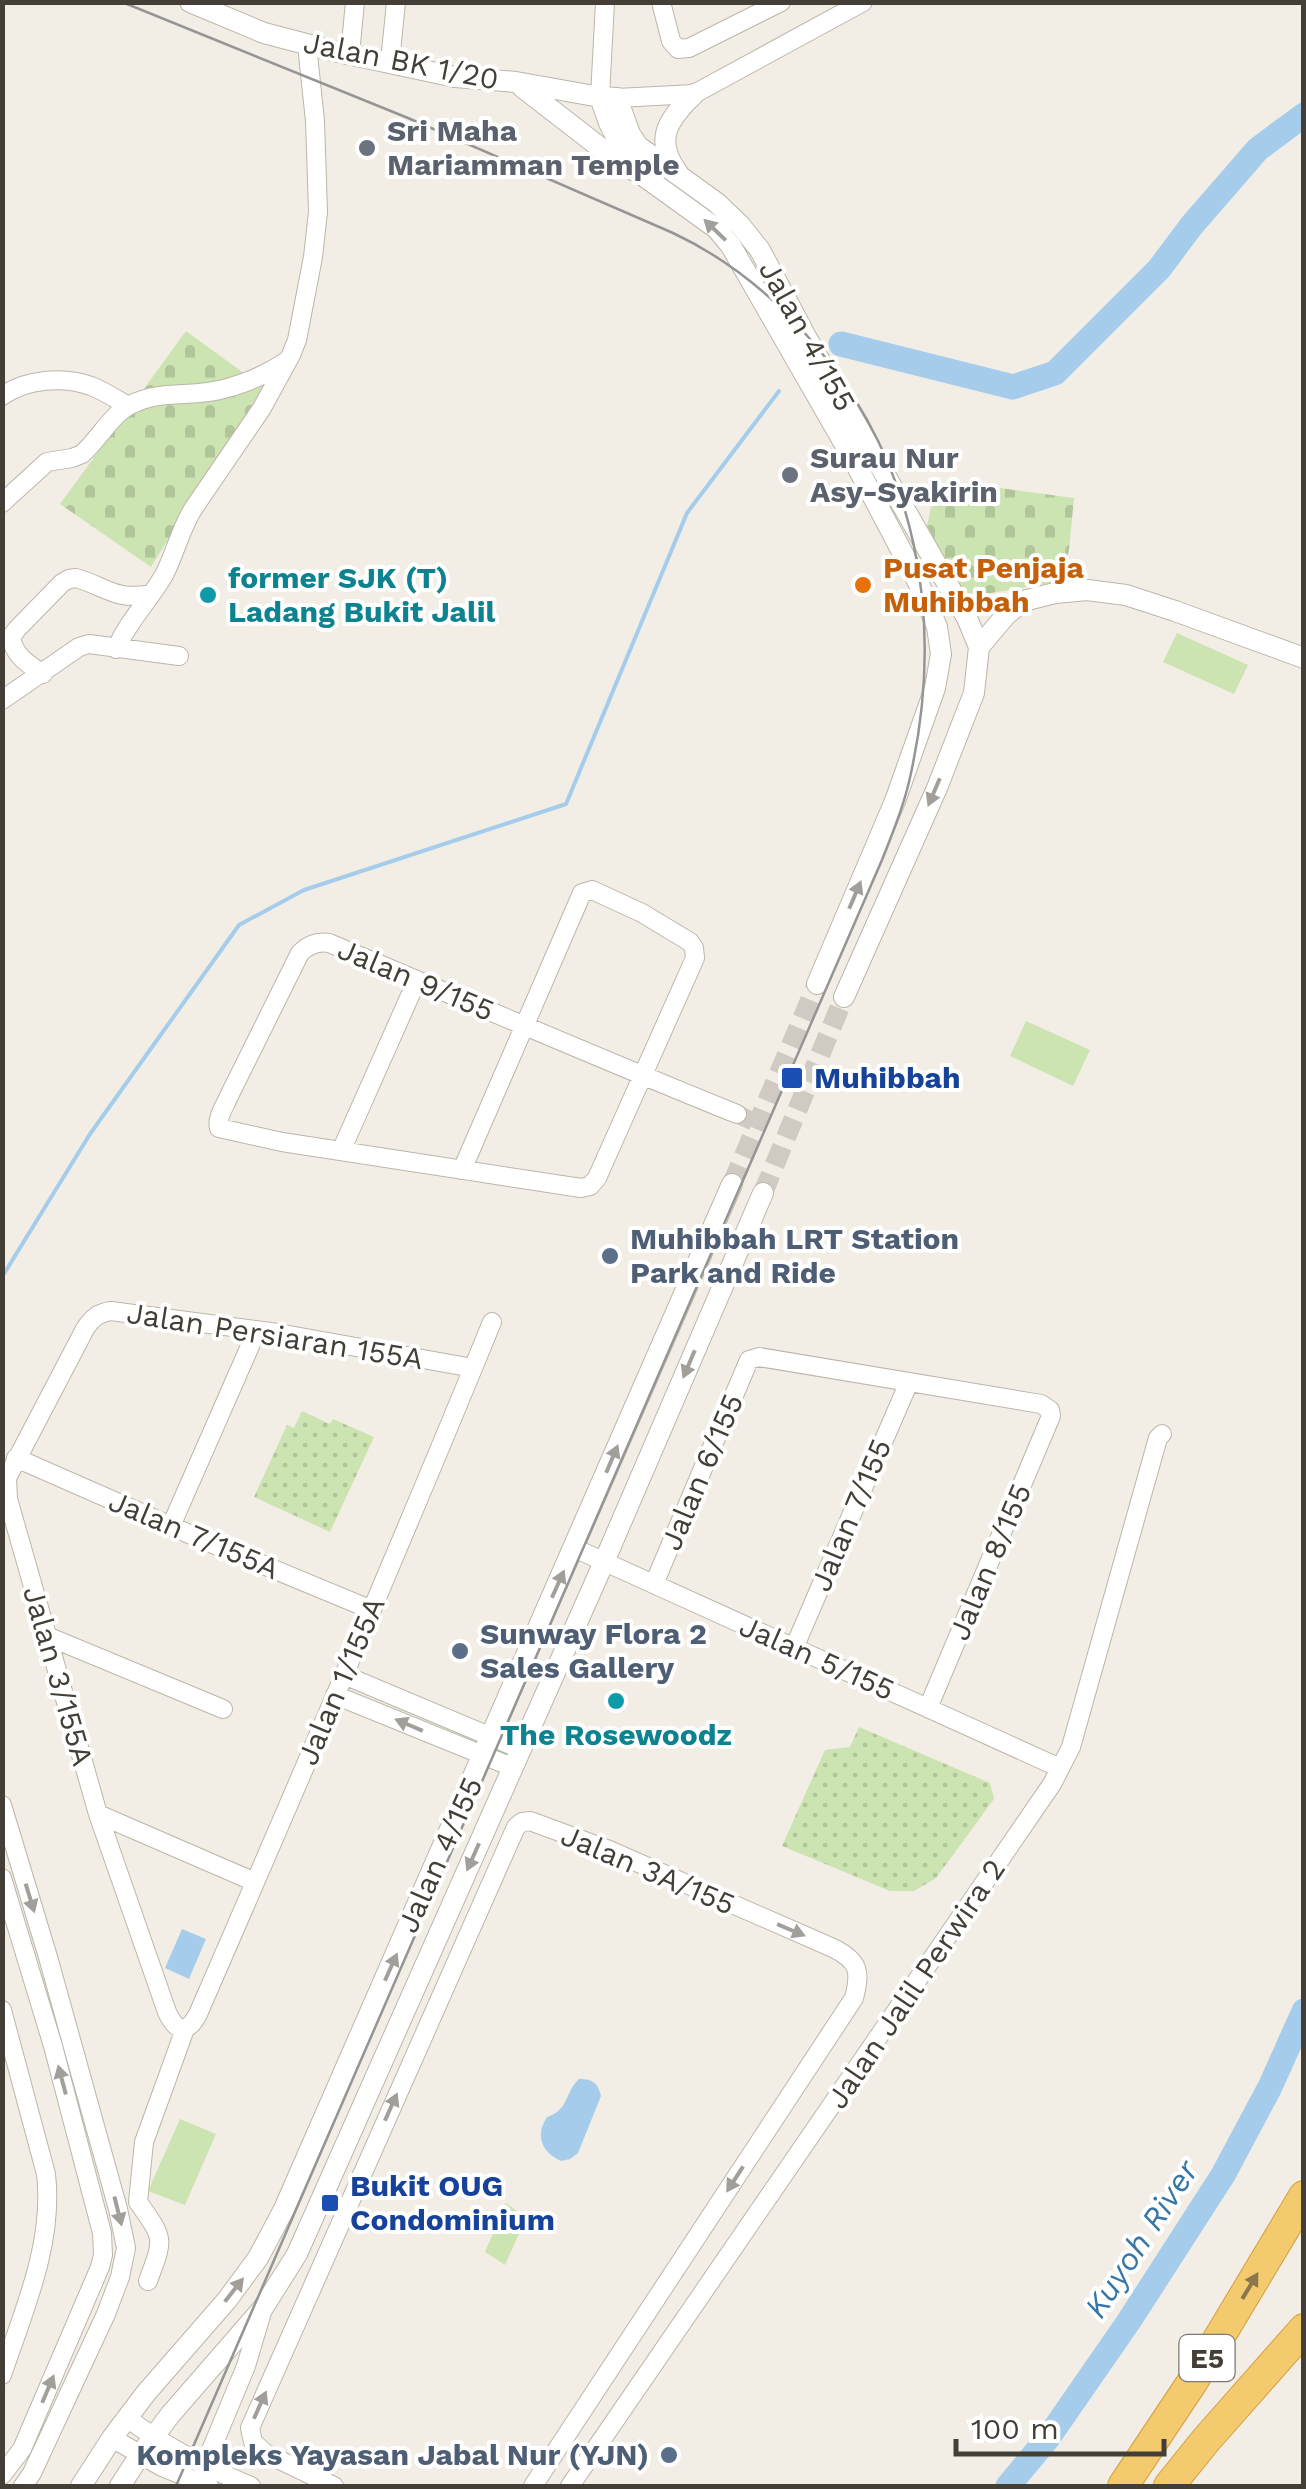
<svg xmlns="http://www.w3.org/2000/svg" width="1306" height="2489" viewBox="0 0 1306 2489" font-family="'Work Sans',sans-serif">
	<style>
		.green { fill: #cce4b1 }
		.cemetery { fill: url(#cemetery-stones) }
		.park { fill: url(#park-dots) }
		.water { fill: #a5cdeb }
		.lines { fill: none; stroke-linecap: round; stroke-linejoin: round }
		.stream { stroke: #a5cdeb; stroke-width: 4 }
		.river { stroke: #a5cdeb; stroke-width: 25 }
		.minor-tunnel { stroke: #cfcbc3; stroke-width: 18; stroke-dasharray: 18 9; stroke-linecap: butt }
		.tertiary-tunnel { stroke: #cfcbc3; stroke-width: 20; stroke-dasharray: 20 10; stroke-linecap: butt }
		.minor-casing { stroke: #bcb6a9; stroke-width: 20 }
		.tertiary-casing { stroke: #bcb6a9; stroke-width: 22 }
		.motorway-casing { stroke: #d39f3f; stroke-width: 32 }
		.minor { stroke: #fff; stroke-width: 18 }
		.tertiary { stroke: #fff; stroke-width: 20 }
		.motorway { stroke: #f4ca6e; stroke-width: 30 }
		.tram { stroke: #959595; stroke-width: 2.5 }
		.oneway { fill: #a29f9a }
		.oneway2 { fill: #8a774c }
		.worship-dot { fill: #6b7280; stroke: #fff; stroke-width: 4 }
		.food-dot { fill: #e8710a; stroke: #fff; stroke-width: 4 }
		.culture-dot { fill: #0f9aa8; stroke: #fff; stroke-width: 4 }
		.transit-dot { fill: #1a4fb4; stroke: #fff; stroke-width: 4 }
		.service-dot { fill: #5c6f8a; stroke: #fff; stroke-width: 4 }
		.labels { text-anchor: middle; stroke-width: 8; stroke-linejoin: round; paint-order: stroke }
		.shield { fill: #fff; stroke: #7c7972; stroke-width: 2.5 }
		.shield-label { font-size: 28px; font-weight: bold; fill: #443f36 }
		.street-label { font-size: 30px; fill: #443f36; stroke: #fff }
		.worship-label { font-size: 30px; font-weight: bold; fill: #5b616d; stroke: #fff; text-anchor: start }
		.food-label { font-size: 30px; font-weight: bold; fill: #c56008; stroke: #fff; text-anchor: start }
		.culture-label { font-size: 30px; font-weight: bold; fill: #0d838f; stroke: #fff; text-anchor: start }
		.transit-label { font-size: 30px; font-weight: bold; fill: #164399; stroke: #fff; text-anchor: start }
		.service-label { font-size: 30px; font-weight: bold; fill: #4e5e75; stroke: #fff; text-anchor: start }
		.water-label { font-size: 32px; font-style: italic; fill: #3676a8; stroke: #fff }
	</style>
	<defs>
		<pattern id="cemetery-stones" width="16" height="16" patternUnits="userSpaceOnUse" patternTransform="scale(2.5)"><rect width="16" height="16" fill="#cce4b1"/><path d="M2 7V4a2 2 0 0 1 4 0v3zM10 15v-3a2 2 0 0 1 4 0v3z" fill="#b0c599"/></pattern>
		<pattern id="park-dots" width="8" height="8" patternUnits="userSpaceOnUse" patternTransform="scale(2.5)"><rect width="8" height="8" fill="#cce4b1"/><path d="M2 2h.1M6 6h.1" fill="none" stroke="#b0c599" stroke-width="1.8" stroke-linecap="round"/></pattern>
	</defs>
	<rect width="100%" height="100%" fill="#f2eee6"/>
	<!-- green -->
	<path class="green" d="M1177,633l71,32 -14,29 -71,-32z
		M1026,1021l64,29 -17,36 -63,-30z
		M180,2119l36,15 -31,71 -37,-14z
		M506,2203l20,15 -21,47 -20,-13z"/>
	<!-- cemetery -->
	<path class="cemetery" d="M186,331l77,56 -112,180 -91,-63z
		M978,485l96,13 -5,52 -7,31 -88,15 -11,-4 -36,-66 4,-19z"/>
	<!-- park -->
	<path class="park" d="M302,1411l28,13 3,-5 41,18 -44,95 -76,-35 33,-72 7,3z
		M859,1727l131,56 4,16 -58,79 -22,13h-24l-108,-45 43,-96 25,-3z"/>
	<!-- water -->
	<path class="water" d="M182,1929l24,10 -17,40 -24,-11z
		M579,2079c14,0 19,4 22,17l-23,57 -8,6 -9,2c-20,-9 -26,-26 -14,-44 23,-8 17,-24 32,-38z"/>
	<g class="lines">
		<!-- stream -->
		<path class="stream" d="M2,1277l88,-143 149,-209 65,-35 262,-86 121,-291 92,-122"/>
		<!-- river -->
		<path class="river" d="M841,344l172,43 42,-14 104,-104 33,-44 66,-76 46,-34
			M1008,2486l40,-48 81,-117 94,-146 47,-88 34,-76"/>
		<!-- minor-tunnel -->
		<path class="minor-tunnel" d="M737,1114l21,10"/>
		<!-- tertiary-tunnel -->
		<path class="tertiary-tunnel" d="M732,1184l85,-200
			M763,1193l81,-196"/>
		<defs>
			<path id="minor" d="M661,2l10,39 7,8 11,-1 92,-46
				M350,54l5,-52
				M390,62l6,-60
				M600,97l5,-95
				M617,98l77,-4 169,-92
				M2,396c24,-17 61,-20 89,-10 13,5 25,13 37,20
				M2,503l45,-41 25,-4 10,-4c17,-15 29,-39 48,-49 23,-12 45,-10 69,-12 29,-2 62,-15 86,-31
				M116,649c12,-28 33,-48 48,-74 11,-21 16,-45 29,-66l69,-101 29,-53 6,-15 16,-83 5,-45 -3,-91 -8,-76
				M43,674c-15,-10 -29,-18 -32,-37l6,-8 45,-46 7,-4 7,-1c31,9 39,23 75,16
				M2,700l77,-53 10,-3 90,12
				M341,1151l76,-171
				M462,1170l120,-277 10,-3 50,23 48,29 4,6 1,10 -98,220 -7,8 -9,2 -299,-46 -63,-14c-3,-10 6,-22 10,-32l71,-143c8,-8 17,-12 29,-10 136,57 271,116 408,171
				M473,1368l-195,-35 -167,-22c-13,2 -19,7 -26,18l-78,149 1,21 90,315 69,198c9,20 20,23 31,2 100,-230 199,-460 294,-692
				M16,1458l180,79 176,73
				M171,1526l86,-196
				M574,1548l486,220
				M654,1584l95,-224 10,-3 282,47 9,6 1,6 -123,292
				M47,1636l176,73
				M794,1648l115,-266
				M344,1675l176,74
				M335,1695l177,72
				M2,1805l46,152 70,252 8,39 -6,29 -14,37 -74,159 -9,13
				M98,1814l157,68
				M2,1878l51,168 49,187 1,22 -3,12 -78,182 -20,26
				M2,2010l44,164c8,69 -22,136 -44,201
				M148,2281c16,-43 17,-41 -10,-79l6,-60 41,-113
				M127,2418c39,29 79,50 124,68
				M112,2438l50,29 47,19
				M204,2467l42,-101 17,-57
				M334,2486l-69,-33 -12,-11 -3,-14 266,-601 6,-5 8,-1 79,29 224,98c26,13 28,23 21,50l-321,488
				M570,2486l482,-702 19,-37 87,-309 4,-4"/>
			<path id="tertiary" d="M190,2l74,31 65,17 126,27 61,5 84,15 17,1 13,36 8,12 79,57 23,22 20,25 45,85 162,283 12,29 -5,46 -37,95 -93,209
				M522,87l93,72 20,12
				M600,97l9,26 11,21 25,33 72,52 14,17 121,211 68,129 17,41 4,27 -6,34 -40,113 -78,183
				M678,173c-25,-33 -10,-54 16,-79
				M979,647l27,-32 17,-14 32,-8 32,-3 39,5 49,16 129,47
				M81,2486l31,-48 34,-45 81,-93 31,-42 26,-49 448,-1025
				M120,2486l20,-31 30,-40 93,-107 34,-54 307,-692 159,-369"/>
			<path id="motorway" d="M1123,2486l70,-105 111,-185
				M1169,2486l37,-46 98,-111"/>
		</defs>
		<!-- minor casing -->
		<use href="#minor" class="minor-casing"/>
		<!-- tertiary casing -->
		<use href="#tertiary" class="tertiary-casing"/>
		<!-- motorway casing -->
		<use href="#motorway" class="motorway-casing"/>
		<!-- minor -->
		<use href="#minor" class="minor"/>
		<!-- tertiary -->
		<use href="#tertiary" class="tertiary"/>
		<!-- motorway -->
		<use href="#motorway" class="motorway"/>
		<!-- tram -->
		<path class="tram" d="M122,2l286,116 265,115c53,25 99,62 137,106 107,122 135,278 101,434 -6,30 -18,59 -29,87l-706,1626"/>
	</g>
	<!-- one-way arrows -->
	<defs><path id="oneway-solid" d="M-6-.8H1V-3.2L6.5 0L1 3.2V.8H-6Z" transform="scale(2.5)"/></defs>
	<g class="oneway">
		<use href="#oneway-solid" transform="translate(715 230) rotate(-136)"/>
		<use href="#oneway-solid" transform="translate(934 792) rotate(113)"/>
		<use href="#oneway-solid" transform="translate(855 895) rotate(-67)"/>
		<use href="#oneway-solid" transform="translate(689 1364) rotate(113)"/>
		<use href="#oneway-solid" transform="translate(612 1459) rotate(-67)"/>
		<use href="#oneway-solid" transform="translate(558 1584) rotate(-66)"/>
		<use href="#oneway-solid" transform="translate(409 1725) rotate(-157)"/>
		<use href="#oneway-solid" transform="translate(473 1857) rotate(114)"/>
		<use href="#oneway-solid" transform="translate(30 1898) rotate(73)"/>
		<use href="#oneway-solid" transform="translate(791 1930) rotate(23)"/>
		<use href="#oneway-solid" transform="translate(391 1967) rotate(-66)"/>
		<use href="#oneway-solid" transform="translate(62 2080) rotate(-105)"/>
		<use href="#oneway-solid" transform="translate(391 2107) rotate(-66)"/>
		<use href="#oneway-solid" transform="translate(735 2179) rotate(123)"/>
		<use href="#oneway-solid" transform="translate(118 2211) rotate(76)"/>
		<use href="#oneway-solid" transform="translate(234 2290) rotate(-52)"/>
		<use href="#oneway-solid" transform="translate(48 2389) rotate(-67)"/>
		<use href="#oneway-solid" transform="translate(260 2405) rotate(-66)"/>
	</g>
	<use class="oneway2" href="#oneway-solid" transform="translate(1250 2286) rotate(-59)"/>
	<!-- markers -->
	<g class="worship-dot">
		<circle cx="367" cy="148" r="10"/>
		<circle cx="790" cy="475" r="10"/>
	</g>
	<circle class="food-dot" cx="863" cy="585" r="10"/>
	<g class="culture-dot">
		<circle cx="208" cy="595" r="10"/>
		<circle cx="616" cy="1701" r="10"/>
	</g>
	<g class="transit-dot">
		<rect x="780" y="1066" width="24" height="24" rx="5"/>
		<rect x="320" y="2193" width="20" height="20" rx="5"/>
	</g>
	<g class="service-dot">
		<circle cx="610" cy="1256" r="10"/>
		<circle cx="460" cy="1651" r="10"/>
		<circle cx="669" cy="2455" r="10"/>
	</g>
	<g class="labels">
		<!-- shield labels -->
		<rect class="shield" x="1179.5" y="2335" width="55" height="46" rx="8"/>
		<g class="shield-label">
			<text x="1207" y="2368">E5</text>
		</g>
		<!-- street labels -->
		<g class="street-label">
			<text transform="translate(401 61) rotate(11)" y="10">Jalan BK 1/20</text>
			<text transform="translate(807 336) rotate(61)" y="10">Jalan 4/155</text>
			<text transform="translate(416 980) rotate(23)" y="10">Jalan 9/155</text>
			<text transform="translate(275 1336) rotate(9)" y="10">Jalan Persiaran 155A</text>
			<text transform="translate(702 1472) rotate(-67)" y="10">Jalan 6/155</text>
			<text transform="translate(851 1515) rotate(-67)" y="10">Jalan 7/155</text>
			<text transform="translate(194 1535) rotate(23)" y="10">Jalan 7/155A</text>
			<text transform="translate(990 1562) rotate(-67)" y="10">Jalan 8/155</text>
			<text transform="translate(817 1658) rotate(24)" y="10">Jalan 5/155</text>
			<text transform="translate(58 1676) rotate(74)" y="10">Jalan 3/155A</text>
			<text transform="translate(341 1681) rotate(-67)" y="10">Jalan 1/155A</text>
			<text transform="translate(440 1855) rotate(-66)" y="10">Jalan 4/155</text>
			<text transform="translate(648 1870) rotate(23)" y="10">Jalan 3A/155</text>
			<text transform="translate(916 1984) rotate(-56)" y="10">Jalan Jalil Perwira 2</text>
		</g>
		<!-- worship labels -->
		<g class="worship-label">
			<text x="387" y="141">Sri Maha<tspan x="387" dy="34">Mariamman Temple</tspan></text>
			<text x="810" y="468">Surau Nur<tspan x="810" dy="34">Asy-Syakirin</tspan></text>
		</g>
		<!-- food labels -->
		<g class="food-label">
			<text x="883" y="578">Pusat Penjaja<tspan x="883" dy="34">Muhibbah</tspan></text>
		</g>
		<!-- culture labels -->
		<g class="culture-label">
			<text x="228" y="588">former SJK (T)<tspan x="228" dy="34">Ladang Bukit Jalil</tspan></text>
			<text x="616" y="1745" text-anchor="middle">The Rosewoodz</text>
		</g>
		<!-- transit labels -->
		<g class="transit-label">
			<text x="814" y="1088">Muhibbah</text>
			<text x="350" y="2196">Bukit OUG<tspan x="350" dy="34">Condominium</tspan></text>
		</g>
		<!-- service labels -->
		<g class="service-label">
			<text x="630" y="1249">Muhibbah LRT Station<tspan x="630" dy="34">Park and Ride</tspan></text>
			<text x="480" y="1644">Sunway Flora 2<tspan x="480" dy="34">Sales Gallery</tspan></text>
			<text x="649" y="2465" text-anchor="end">Kompleks Yayasan Jabal Nur (YJN)</text>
		</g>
		<!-- water labels -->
		<g class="water-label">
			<text transform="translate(1141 2239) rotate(-57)" y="11">Kuyoh River</text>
		</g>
	</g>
	<!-- border -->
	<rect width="1306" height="2489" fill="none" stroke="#443f36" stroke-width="10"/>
	<!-- scale -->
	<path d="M956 2439v15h208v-15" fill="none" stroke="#443f36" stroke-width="5"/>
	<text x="971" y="2439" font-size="30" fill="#443f36" stroke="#ffffff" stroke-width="8" paint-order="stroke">100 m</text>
</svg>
